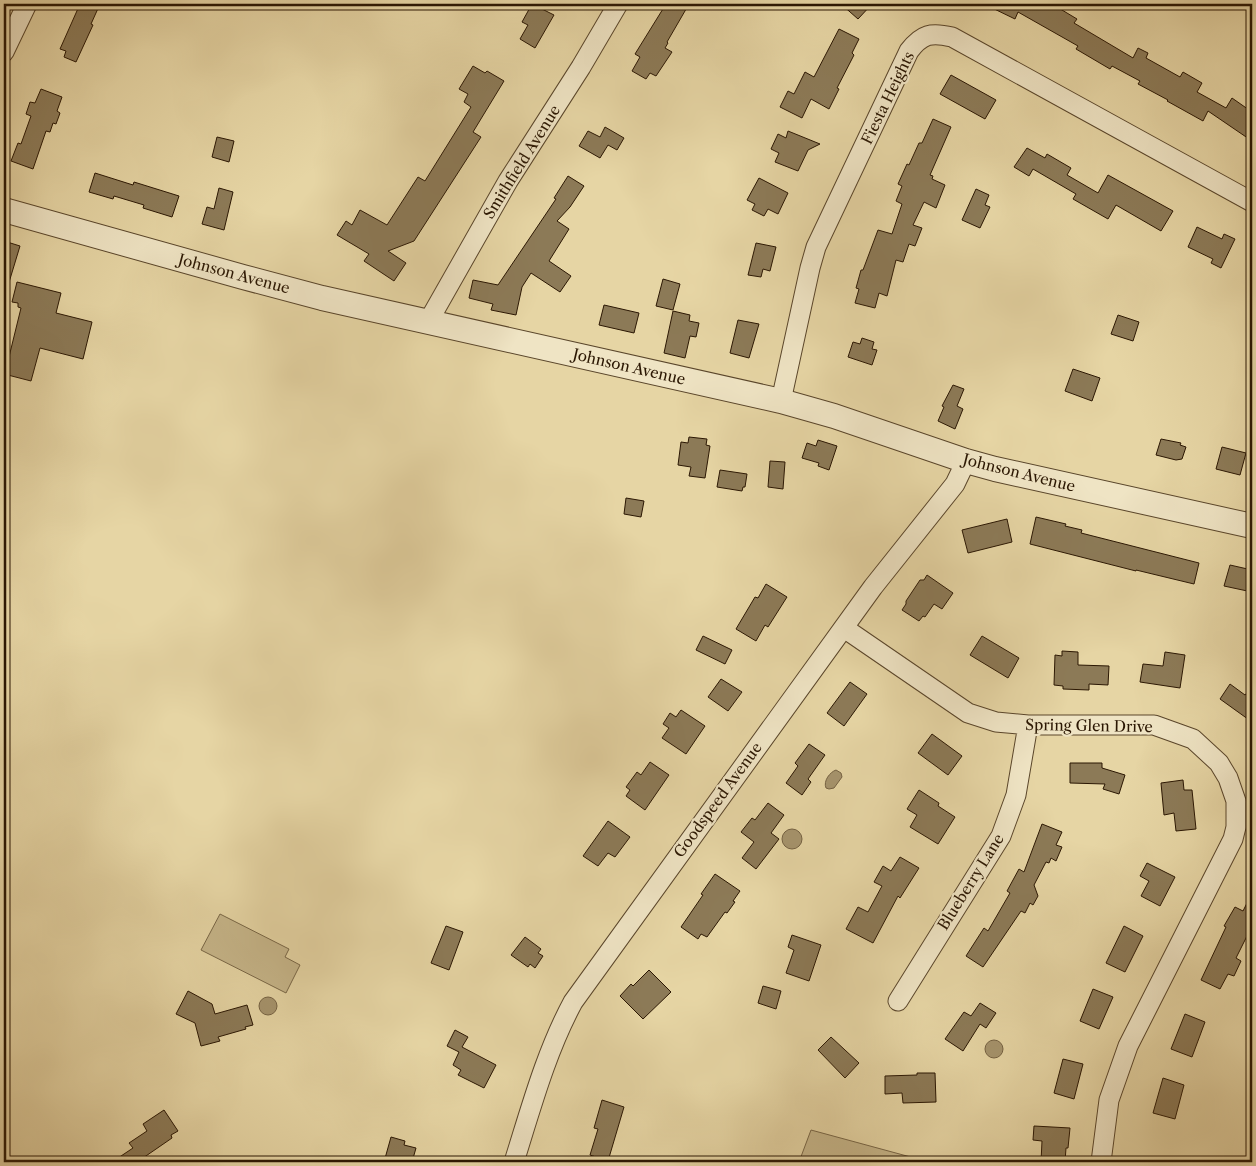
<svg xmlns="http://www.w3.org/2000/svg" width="1256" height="1166" viewBox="0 0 1256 1166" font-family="'Libre Caslon Text',serif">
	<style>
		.green { fill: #c6b589; stroke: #786646 }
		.water { fill: #a6946d; stroke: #756243 }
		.building { fill: #8c7a57; stroke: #2b1703 }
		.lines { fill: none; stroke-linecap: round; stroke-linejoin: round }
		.minor-casing { stroke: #5a462b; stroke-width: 21 }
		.tertiary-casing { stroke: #5a462b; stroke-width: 26 }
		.minor { stroke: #efe4c4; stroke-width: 19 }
		.tertiary { stroke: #efe4c4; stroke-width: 24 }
		.labels { text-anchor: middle; stroke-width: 4.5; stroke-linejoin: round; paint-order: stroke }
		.street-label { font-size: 15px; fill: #2b1703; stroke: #efe4c4 }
	</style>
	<rect width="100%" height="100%" fill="#e6d5a4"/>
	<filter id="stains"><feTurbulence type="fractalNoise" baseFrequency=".004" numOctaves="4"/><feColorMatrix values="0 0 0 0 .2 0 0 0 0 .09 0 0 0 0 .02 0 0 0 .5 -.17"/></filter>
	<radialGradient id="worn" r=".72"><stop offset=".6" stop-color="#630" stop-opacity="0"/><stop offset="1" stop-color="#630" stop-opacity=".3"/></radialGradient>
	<!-- green -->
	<path class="green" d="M220,914l69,35 -4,8 15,8 -14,28 -85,-43z
		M811,1130l118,32h-130z"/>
	<!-- water -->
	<path class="water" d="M836,770l5,3 1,4 -8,11 -5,1 -3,-1c-3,-7 4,-16 10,-18z
		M782 839a10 10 0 1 1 20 0a10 10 0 1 1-20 0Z
		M259 1006a9 9 0 1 1 18 0a9 9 0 1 1-18 0Z
		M985 1049a9 9 0 1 1 18 0a9 9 0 1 1-18 0Z"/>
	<!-- building -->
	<path class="building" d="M80,4h20l-9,20 2,1 -17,37 -12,-5 2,-6 -6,-2z
		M532,4l22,11 -19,33 -15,-9 8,-14 -6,-3z
		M666,4h23l-22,38 1,1 -3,5 7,4 -16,24 -6,-3 -4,6 -14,-8 8,-14 -5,-3z
		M841,4h31l-14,15z
		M984,4h68l25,15 -3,4 59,35 5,-10 10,5 -2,5 34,19 3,-5 19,11 -5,9 29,16 6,-10 20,14v29l-44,-30 -5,10 -36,-20 1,-1 -30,-16 2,-3 -28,-15 -2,3 -34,-20 2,-3 -60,-34 -3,7z
		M839,29l20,10 -7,14 2,2 -17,33 2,1 -10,20 -18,-10 -9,19 -22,-11 8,-16 6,3 11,-22 9,5z
		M473,66l12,7 2,-2 17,10 -31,51 8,5 -67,104 -26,10 18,12 -12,18 -30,-20 5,-7 -32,-19 9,-14 6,4 8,-15 27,15 31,-48 7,4 46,-74 -7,-5 4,-8 -9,-5z
		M951,75l45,25 -11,19 -45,-25z
		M41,89l21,8 -5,14 3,2 -4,11 -3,-1 -3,9 -4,-1 -13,38 -22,-8 7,-18 3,1 10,-28 -5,-2 4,-12 5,1z
		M933,119l18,8 -21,48 3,1 -1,3 13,6 -9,23 -12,-6 -11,23 9,3 -7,18 -6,-2 -6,18 -7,-2 -9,36 -8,-3 -4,15 -20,-5 4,-14 -3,-1 5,-18h2l15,-40 14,4 10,-30 -6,-3 6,-15 -4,-2 9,-20 2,1 10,-22h3z
		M605,127l19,11 -7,12 -9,-5 -8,13 -21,-12 9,-15 12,6z
		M788,131l32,13 -12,6 -10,21 -23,-9 4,-9 -8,-4 7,-15 8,4z
		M217,137l17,4 -5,21 -17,-5z
		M1027,148l18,10 2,-4 24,14 -4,7 31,18 10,-18 65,36 -12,20 -45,-26 -8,14 -35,-20 3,-5 -43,-25 -4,7 -15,-9z
		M95,173l38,12 1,-3 45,14 -7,21 -29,-9 1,-3 -30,-9 -1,3 -24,-7z
		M568,176l16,10 -14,21 -13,14 12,8 -20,32 22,15 -11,16 -29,-19 -9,14 -6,28 -25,-5 2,-6 -24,-6 4,-18 25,5 58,-86 -2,-1z
		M759,178l29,15 -10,21 -10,-5 -4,7 -12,-6 3,-6 -8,-4z
		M219,188l14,4 -9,38 -22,-6 5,-17 7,2z
		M976,189l13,6 -4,10 5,2 -10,21 -18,-8z
		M1197,227l25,12 2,-5 11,5 -14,29 -10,-5 2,-4 -25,-12z
		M4,241l16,5 -13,43h-3z
		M756,243l20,4 -6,24 -7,-2 -2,8 -13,-2z
		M663,279l17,5 -7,26 -17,-4z
		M17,282l44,11 -5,20 36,9 -9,37 -43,-11 -9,33 -27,-7v-14l4,1 13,-53 -3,-1v-4l-6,-1z
		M604,305l35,8 -5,20 -35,-8z
		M673,311l17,4 -1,6 10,2 -3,14 -6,-1 -5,22 -21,-5z
		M1118,315l21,7 -6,19 -22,-7z
		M738,320l21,4 -10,34 -19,-5z
		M862,338l12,4 -2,7 5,1 -5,15 -24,-8 5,-15 7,2z
		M1073,369l27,9 -8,23 -27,-10z
		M953,385l11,4 -7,17 6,3 -8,20 -17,-8 6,-14 -2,-1z
		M689,437l18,2 -1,6 4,1 -5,32 -16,-2 2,-9 -13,-2 3,-23 7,1z
		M1161,439l20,4 -1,2 6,2 -4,12 -6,1 -20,-5z
		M818,440l19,6 -8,24 -11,-4 1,-3 -17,-5 5,-15 9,3z
		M1222,447l24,6 -6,22 -24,-6z
		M770,461l15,1 -2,27 -15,-2z
		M720,470l27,4 -2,13h-2l-1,4 -25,-4z
		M626,498l18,3 -3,16 -17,-3z
		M1036,517l30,7 -1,2 17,4 -1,3 118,30 -5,21 -58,-14v1l-106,-27z
		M1007,519l5,23 -44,11 -6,-23z
		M1230,565l22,5v22l-28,-6z
		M927,575l26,18 -11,16 -8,-5 -9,13 -2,-1 -4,5 -17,-11 4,-6v-3l14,-21h4z
		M766,584l21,13 -19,30 -3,-2 -9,16 -20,-12 19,-32 3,1z
		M703,636l29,14 -7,14 -29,-14z
		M982,636l37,22 -11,20 -38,-23z
		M1062,651l16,1v13l31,1 -1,19 -19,-1v6l-26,-1v-3l-9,-1 1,-30 7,1z
		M1165,652l20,3 -5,33 -40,-6 3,-18 20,2z
		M721,679l21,13 -14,19 -20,-14z
		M850,682l17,12 -23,32 -17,-13z
		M1230,684l15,11 7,-8v35l-32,-23z
		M681,710l24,16 -19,28 -24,-16 7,-10 -6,-4 7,-11 6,4z
		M932,734l30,22 -14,19 -30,-22z
		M809,744l16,11 -17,24 3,3 -9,13 -16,-12 12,-17 -3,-3z
		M650,762l19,13 -24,35 -19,-14 4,-6 -4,-3 11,-15 4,3z
		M1070,763h32v5l23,7 -6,19 -16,-5 2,-5 -35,-1z
		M1183,780l1,10h8l4,39 -20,2 -2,-18 -10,2 -3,-32z
		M919,790l20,13 -1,3 17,11 -17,27 -28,-17 7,-12 -10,-6z
		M768,803l16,12 -13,18 8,6 -23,30 -14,-11 12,-16 -13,-10 11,-14 3,2z
		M608,821l22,16 -15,20 -7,-4 -10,13 -15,-10z
		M1042,824l20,8 -6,13 6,2 -6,14 -5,-3 -2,5 -3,-1 -12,23 4,11 -5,9 -3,-2 -5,10 -4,-2 -38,56 -17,-11 18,-28 4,3 22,-38 -3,-2 12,-22 5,3z
		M900,857l19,11 -19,30 -2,-2 -25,47 -27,-14 12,-22 10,5 14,-26 -8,-4 9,-16 8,5z
		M1147,863l28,14 -15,29 -19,-10 8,-15 -9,-5z
		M715,874l25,17 -7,10 2,1 -8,11 -2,-1 -18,25 -6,-3 -3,5 -17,-12 22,-32 -2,-1z
		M1252,893v33l-16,32 5,3 -7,15 -6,-2 -8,15 -19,-9 25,-53 -2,-1 11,-19 8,4z
		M446,926l17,6 -14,38 -18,-7z
		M1124,926l19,10 -18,36 -19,-9z
		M792,935l29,10 -12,36 -23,-8 8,-23 -6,-3z
		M525,937l16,12 -3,4 5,3 -8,12 -5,-4 -2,3 -17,-12z
		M649,970l22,22 -28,27 -23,-23 11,-12 2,2z
		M763,986l18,5 -5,18 -18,-6z
		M1093,989l20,8 -14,32 -19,-8z
		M188,991l24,13 3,10 32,-9 6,20 -8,2 1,2 -28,8 2,4 -19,5 -6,-23 -19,-9z
		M980,1003l16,10 -10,15 -6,-4 -17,27 -18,-12 19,-27 7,4z
		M1185,1014l20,8 -13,35 -21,-8z
		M455,1030l13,7 -6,10 34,18 -12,23 -26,-13 3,-5 -8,-5 6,-13 -12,-6z
		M831,1037l28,26 -14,15 -27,-28z
		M1063,1059l20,5 -9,35 -20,-6z
		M917,1073h18l1,29 -33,1 -1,-10 -17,1v-18l32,-1z
		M1163,1078l21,7 -9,34 -22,-6z
		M602,1100l22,7 -16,54 -18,-6 8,-26 -4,-1z
		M164,1110l14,21 -7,4 1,3 -29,20 3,4h-34l21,-14 -4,-5 18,-12 -4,-7z
		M1034,1126l36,2 -2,20h-2l-1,14h-24l1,-21 -9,-1z
		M391,1137l14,4 -1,4 12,3 -4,14h-28z"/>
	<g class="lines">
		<defs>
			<path id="minor" d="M4,52l23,-48
				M428,322l80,-141 73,-114 37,-63
				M781,401l29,-133 6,-21 93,-196c13,-17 22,-19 43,-14l300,165
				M844,628l124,85 28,9 32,3h126l39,14 26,24 9,15 8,23v26l-3,12 -105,207 -19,54 -8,62
				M898,1001l103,-165 15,-41 12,-70
				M514,1162c17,-54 32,-110 59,-160l300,-415 82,-103 11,-23"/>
			<path id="tertiary" d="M4,210l239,67 79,21 459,103 53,15 132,45 29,8 257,57"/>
		</defs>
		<!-- minor casing -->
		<use href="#minor" class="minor-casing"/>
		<!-- tertiary casing -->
		<use href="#tertiary" class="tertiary-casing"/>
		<!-- minor -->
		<use href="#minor" class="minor"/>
		<!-- tertiary -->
		<use href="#tertiary" class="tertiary"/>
	</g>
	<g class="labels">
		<!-- street labels -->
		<g class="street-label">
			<text transform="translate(888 98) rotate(-64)" y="5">Fiesta Heights</text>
			<text transform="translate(522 162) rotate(-58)" y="5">Smithfield Avenue</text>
			<text transform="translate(234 274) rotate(15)" y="5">Johnson Avenue</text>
			<text transform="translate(629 367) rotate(13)" y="5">Johnson Avenue</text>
			<text transform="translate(1019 473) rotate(14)" y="5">Johnson Avenue</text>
			<text transform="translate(1089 726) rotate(1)" y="5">Spring Glen Drive</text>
			<text transform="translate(718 800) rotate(-54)" y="5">Goodspeed Avenue</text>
			<text transform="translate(971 882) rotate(-58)" y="5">Blueberry Lane</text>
		</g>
	</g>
	<!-- margin -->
	<rect width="1256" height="1166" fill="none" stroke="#e6d5a4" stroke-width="20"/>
	<rect x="5" y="5" width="1246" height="1156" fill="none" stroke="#2b1703" stroke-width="2.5"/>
	<rect x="10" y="10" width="1236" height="1146" fill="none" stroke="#2b1703"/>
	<rect width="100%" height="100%" filter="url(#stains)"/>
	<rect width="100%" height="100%" fill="url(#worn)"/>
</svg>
